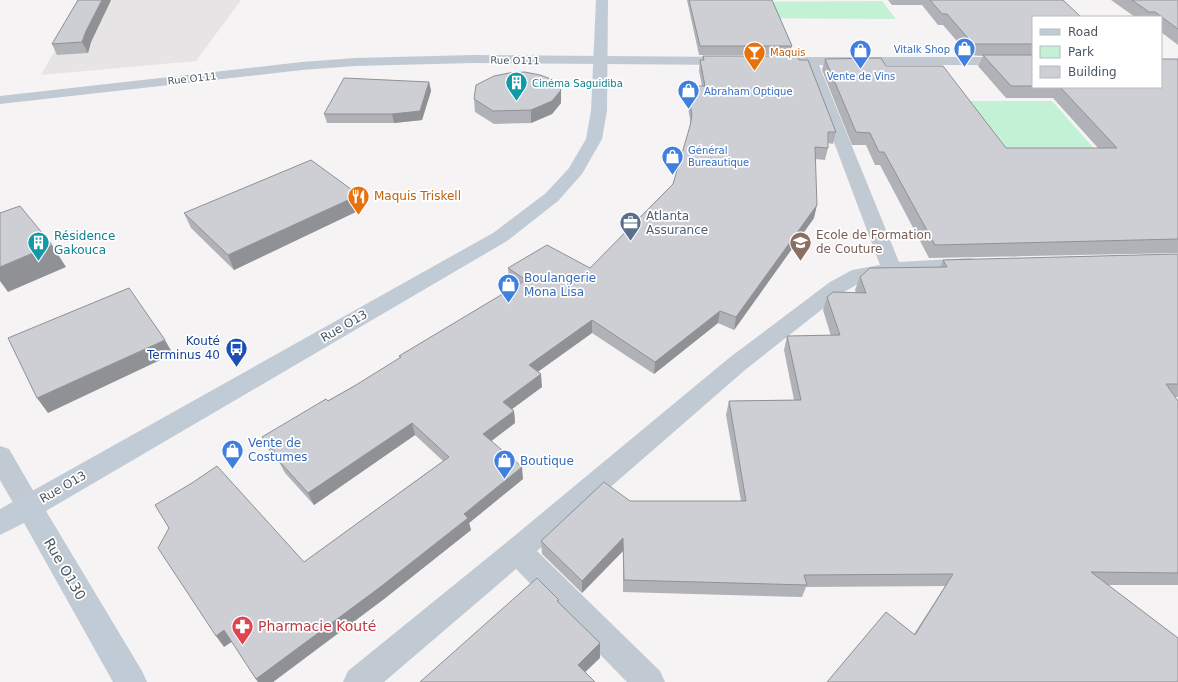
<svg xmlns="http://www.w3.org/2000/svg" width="1178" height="682" viewBox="0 0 1178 682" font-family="'DejaVu Sans',sans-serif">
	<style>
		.education { fill: #e6e4e5 }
		.green { fill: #c3f1d5 }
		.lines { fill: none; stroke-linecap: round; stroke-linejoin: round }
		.street { fill: #c1cad2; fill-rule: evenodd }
		.secondary { fill: #c1cbd6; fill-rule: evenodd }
		.wall { fill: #b0b2b7 }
		.shaded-wall { fill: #909195 }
		.building { fill: #cdcfd5; stroke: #909195 }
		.labels { text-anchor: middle; stroke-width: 3.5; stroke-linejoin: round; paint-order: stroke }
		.far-shop-label { font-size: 10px; fill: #366cbe; stroke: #fff; text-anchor: start }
		.far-food-label { font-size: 10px; fill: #c56008; stroke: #fff; text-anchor: start }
		.far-street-label { font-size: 10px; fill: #4a5661; stroke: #fff }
		.far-culture-label { font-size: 10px; fill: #0d838f; stroke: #fff; text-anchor: start }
		.food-label { font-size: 12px; fill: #c56008; stroke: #fff; text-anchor: start }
		.service-label { font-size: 12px; fill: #4e5e75; stroke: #fff; text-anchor: start }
		.education-label { font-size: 12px; fill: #785e54; stroke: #fff; text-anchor: start }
		.culture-label { font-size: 12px; fill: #0d838f; stroke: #fff; text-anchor: start }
		.shop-label { font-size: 12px; fill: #366cbe; stroke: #fff; text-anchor: start }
		.street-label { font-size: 12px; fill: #4a5661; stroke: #fff }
		.transit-label { font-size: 12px; fill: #164399; stroke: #fff; text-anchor: end }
		.near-street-label { font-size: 14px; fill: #4a5661; stroke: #fff }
		.near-health-label { font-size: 14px; fill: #be3a42; stroke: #fff; text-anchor: start }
	</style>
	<rect width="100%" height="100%" fill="#f5f3f3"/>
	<!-- education -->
	<path class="education" d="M83,0h158l-45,61 -155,14z"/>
	<!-- green -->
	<path class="green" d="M882,1l14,18 -171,-1 -4,-16z
		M960,101h92l47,53h-101z"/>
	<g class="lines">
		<!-- street -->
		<path class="street" d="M473,55l257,2 5,1 2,3 -2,3 -5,1 -257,-2 -118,3 -53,4 -302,34v-8l302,-34 53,-4z
			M778,57h255v8h-214l80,197 72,-4 7,2 3,4 -3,4 -7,2 -79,5 -27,5 -21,12 -99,78 -208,181 123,120 5,11h-38l-111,-113 -132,113h-41l5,-11 159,-129 222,-184 101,-76 22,-12 28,-5 -75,-200 -32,-1 -2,-3 2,-3z
			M0,446l9,3 29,50 4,8 -4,8 -9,4 -9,-4 -20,-35z"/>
		<!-- secondary -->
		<path class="secondary" d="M596,0h12l-1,111 -5,28 -20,35 -24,27 -51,40 -461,270 96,160 5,11h-34l-89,-159 -24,12v-26l493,-276 53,-40 23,-25 17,-29 5,-28z"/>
	</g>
	<!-- wall -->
	<path class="wall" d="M78,0h33l-20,42 -3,11 -31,2 -5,-11z
		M687,0h85l20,46 -2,9h-91z
		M888,0h175l-30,17v70h128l17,-28v194l-249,5 -49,-93h-5l-9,-20h-14l-30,-75 3,-11 61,7 120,82h92l-45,-50h-47l-28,-32 5,-10 -14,-1 -26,-30h-5l-16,-20h-30z
		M1111,0h67v45l-17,-13v-15h-26z
		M703,56l96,4 37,72 -3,12 -5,-1v5l-3,12 -10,-1 -1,59 -80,112 -16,-7 -64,51 -62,-41 -54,39 4,15 -30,22 2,2 1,12 -24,18 32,38 -54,44 2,7 -87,69 -111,83h-15l-26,-41 -8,6 80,-85 139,-101 -28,-26 -101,70 -29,-32 -6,-11 -10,-12 -7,-13 94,-52 44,-27 -1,-2 118,-70 -8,-6 -1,-12h82l83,-84 18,-59 -5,-28 1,-11h15l-3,-15 1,-11h2z
		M429,82l2,9 -9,29 -28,3h-67l-3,-9z
		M474,99l87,4 -9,11 -21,9 -37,1 -19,-12z
		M362,209l-128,61 -43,-42 -7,-15z
		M1178,254v143h-3l3,4v184h-70l70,53 -264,-4 31,-48 -139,1 -4,10 -179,-5v-41l-41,42 -40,-39 -1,-13 89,-40h111l-15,-86 3,-14 65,-1 -10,-50 3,-14h44l-8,-26 4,-13 29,-4 -1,-3 5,-13 80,-10 3,-7z"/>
	<!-- shaded-wall -->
	<path class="shaded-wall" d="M102,0h9l-20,42 -3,11 -6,-11 4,-11z
		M429,82l2,9 -9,29 -28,3 -2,-9z
		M561,90v13l-9,11 -21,9v-13z
		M359,195l3,14 -128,61 -6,-15z
		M817,205l-3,13 -80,112 2,-13z
		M52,245l14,22 -58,25 -8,-11v-14z
		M720,311l-2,12 -64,51 1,-12z
		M592,320v13l-62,44 -1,-12z
		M165,340l8,14 -125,59 -11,-15z
		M541,374l1,13 -38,28 -1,-13z
		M514,411l1,12 -30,23 -2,-12z
		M412,423l3,12 -101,70 -6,-12z
		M522,467l1,12 -54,44 2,7 -87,69 -111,83h-15l-2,-3z
		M623,538v13l-41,42v-12z
		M224,630l9,11 -9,6 -8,-11z
		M600,643v15l-22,21v-14z"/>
	<!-- building -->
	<path class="building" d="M78,0h24l-16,31 -4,11 -30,2z
		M689,0h83l20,46h-92z
		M930,0h133l18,17h-48v27h-60l-26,-30h-5z
		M1132,0h46v29l-23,-17h-6z
		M983,55h50v31h-22z
		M703,56h94l2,4h9l28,72h-8v16l-13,-1 2,58 -81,112 -16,-6 -65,51 -63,-42 -63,45 12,9 -38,28 11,9 -31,23 39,33 -58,47 4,4 -89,70 -123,91 -32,-49 -8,6 -58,-88 11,-20 -14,-23 37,-22 25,-17 87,96 145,-105 -37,-34 -104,70 -29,-32 2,-2 -19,-22 64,-38 2,2 28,-16 45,-28 -2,-1 127,-76 -18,-12 39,-23 43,23 83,-84 17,-58 2,-11 -5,-29h18l-5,-26h4z
		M881,58l5,8h57l63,82h111l-57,-61h101v-28h17v180l-243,6 -51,-93h-5l-9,-19 -14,-1 -31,-73z
		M525,72l15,3 11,4 10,11 -9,11 -21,9 -38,1 -19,-12 2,-14 18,-9 15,-3z
		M344,78l85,4 -9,29 -28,3h-68z
		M311,160l48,35 -131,60 -44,-42z
		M20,206l32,39 -52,22v-54z
		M1178,254v130h-12l12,17v172l-87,-1 87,66v44h-351l59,-70 29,23 38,-61 -149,1 3,10 -183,-5 -1,-42 -41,43 -41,-40 63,-59 26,19h116l-17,-100 72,-1 -14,-64 53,-1 -13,-38 6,-5 33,1 -6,-16 10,-9 77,-1 -4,-7z
		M129,288l36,52 -128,58 -29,-60z
		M537,578l22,22 -2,1 43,42 -22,22 17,17h-175z"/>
	<!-- icons -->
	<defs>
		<symbol id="shop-pin" viewBox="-11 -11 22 30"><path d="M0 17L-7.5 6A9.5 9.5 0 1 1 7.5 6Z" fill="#3f7fe0" stroke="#fff"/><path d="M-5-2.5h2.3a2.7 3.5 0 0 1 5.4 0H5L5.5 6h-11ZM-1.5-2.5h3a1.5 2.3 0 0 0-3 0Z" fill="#fff"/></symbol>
		<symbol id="bar-pin" viewBox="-11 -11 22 30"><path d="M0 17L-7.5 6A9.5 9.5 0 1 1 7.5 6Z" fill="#e8710a" stroke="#fff"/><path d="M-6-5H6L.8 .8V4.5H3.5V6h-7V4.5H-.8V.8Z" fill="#fff"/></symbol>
		<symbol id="building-pin" viewBox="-11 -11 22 30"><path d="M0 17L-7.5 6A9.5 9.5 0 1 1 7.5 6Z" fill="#0f9aa8" stroke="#fff"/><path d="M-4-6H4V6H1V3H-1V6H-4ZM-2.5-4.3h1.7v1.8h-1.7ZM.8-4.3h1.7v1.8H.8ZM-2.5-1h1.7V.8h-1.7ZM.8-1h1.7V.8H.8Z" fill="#fff"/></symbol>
		<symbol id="restaurant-pin" viewBox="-11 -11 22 30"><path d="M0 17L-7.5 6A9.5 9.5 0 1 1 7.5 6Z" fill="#e8710a" stroke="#fff"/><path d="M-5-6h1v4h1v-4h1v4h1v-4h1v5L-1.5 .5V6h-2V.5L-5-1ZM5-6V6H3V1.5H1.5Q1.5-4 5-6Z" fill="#fff"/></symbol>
		<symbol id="office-pin" viewBox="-11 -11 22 30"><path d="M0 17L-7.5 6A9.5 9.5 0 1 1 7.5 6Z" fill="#5c6f8a" stroke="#fff"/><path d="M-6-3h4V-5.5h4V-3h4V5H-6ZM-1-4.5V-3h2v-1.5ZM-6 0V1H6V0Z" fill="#fff"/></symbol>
		<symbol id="school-pin" viewBox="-11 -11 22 30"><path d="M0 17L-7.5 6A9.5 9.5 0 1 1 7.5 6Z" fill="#8d6e63" stroke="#fff"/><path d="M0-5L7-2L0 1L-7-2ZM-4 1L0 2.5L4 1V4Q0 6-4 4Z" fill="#fff"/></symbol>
		<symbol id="bus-pin" viewBox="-11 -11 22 30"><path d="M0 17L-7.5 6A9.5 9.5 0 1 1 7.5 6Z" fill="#1a4fb4" stroke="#fff"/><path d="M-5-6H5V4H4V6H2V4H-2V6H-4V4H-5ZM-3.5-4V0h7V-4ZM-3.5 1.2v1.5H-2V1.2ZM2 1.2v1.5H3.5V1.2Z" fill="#fff"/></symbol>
		<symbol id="pharmacy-pin" viewBox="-11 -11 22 30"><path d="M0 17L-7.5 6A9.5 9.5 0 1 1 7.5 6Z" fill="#e0444e" stroke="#fff"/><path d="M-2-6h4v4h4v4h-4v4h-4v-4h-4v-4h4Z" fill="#fff"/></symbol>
	</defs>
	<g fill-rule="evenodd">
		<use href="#shop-pin" x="952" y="36" width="25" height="34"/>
		<use href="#shop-pin" x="848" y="38" width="25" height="34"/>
		<use href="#bar-pin" x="742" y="40" width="25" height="34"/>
		<use href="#building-pin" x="504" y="70" width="25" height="34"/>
		<use href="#shop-pin" x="676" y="78" width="25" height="34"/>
		<use href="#shop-pin" x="660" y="144" width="25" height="34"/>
		<use href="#restaurant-pin" x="346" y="184" width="25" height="34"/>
		<use href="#office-pin" x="618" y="210" width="25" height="34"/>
		<use href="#school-pin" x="788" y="230" width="25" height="34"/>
		<use href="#building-pin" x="26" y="230" width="25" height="34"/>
		<use href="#shop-pin" x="496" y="272" width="25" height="34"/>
		<use href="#bus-pin" x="224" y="336" width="25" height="34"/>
		<use href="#shop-pin" x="220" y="438" width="25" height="34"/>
		<use href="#shop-pin" x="492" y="448" width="25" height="34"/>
		<use href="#pharmacy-pin" x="230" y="614" width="25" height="34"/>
	</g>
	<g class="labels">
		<!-- far-shop labels -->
		<g class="far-shop-label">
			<text x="950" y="53" text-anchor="end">Vitalk Shop</text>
			<text x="861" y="80" text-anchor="middle">Vente de Vins</text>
			<text x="704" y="95">Abraham Optique</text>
			<text x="688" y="154">Général<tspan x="688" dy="12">Bureautique</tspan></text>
		</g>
		<!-- far-food labels -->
		<g class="far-food-label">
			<text x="770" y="56">Maquis</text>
		</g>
		<!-- far-street labels -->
		<g class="far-street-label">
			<text transform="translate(515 60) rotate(1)" y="4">Rue O111</text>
			<text transform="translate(192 78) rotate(-6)" y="4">Rue O111</text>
		</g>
		<!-- far-culture labels -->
		<g class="far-culture-label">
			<text x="532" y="87">Cinéma Saguidiba</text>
		</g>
		<!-- food labels -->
		<g class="food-label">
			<text x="374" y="200">Maquis Triskell</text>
		</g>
		<!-- service labels -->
		<g class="service-label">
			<text x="646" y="220">Atlanta<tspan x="646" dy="14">Assurance</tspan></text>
		</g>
		<!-- education labels -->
		<g class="education-label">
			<text x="816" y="239">Ecole de Formation<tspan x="816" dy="14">de Couture</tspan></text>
		</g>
		<!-- culture labels -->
		<g class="culture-label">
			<text x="54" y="240">Résidence<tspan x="54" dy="14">Gakouca</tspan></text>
		</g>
		<!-- shop labels -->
		<g class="shop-label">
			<text x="524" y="282">Boulangerie<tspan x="524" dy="14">Mona Lisa</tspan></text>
			<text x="248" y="447">Vente de<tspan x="248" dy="14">Costumes</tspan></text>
			<text x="520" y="465">Boutique</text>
		</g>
		<!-- street labels -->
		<g class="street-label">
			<text transform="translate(344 326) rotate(-30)" y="4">Rue O13</text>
			<text transform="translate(63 487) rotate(-30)" y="4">Rue O13</text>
		</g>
		<!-- transit labels -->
		<g class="transit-label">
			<text x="220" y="345">Kouté<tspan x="220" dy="14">Terminus 40</tspan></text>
		</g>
		<!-- near-street labels -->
		<g class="near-street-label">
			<text transform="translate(65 569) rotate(60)" y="5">Rue O130</text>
		</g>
		<!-- near-health labels -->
		<g class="near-health-label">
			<text x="258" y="631">Pharmacie Kouté</text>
		</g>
	</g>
	<!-- legend -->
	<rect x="1032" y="16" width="130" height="72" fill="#ffffff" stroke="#b7bbc0"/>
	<rect x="1040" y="29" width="20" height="6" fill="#c1cbd6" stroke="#b7bbc0"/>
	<text x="1068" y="36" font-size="12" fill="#4a5661">Road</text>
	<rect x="1040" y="46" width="20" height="12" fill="#c3f1d5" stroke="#b7bbc0"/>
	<text x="1068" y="56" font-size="12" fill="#4a5661">Park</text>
	<rect x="1040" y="66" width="20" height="12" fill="#cdcfd5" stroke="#b7bbc0"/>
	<text x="1068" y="76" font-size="12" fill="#4a5661">Building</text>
</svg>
